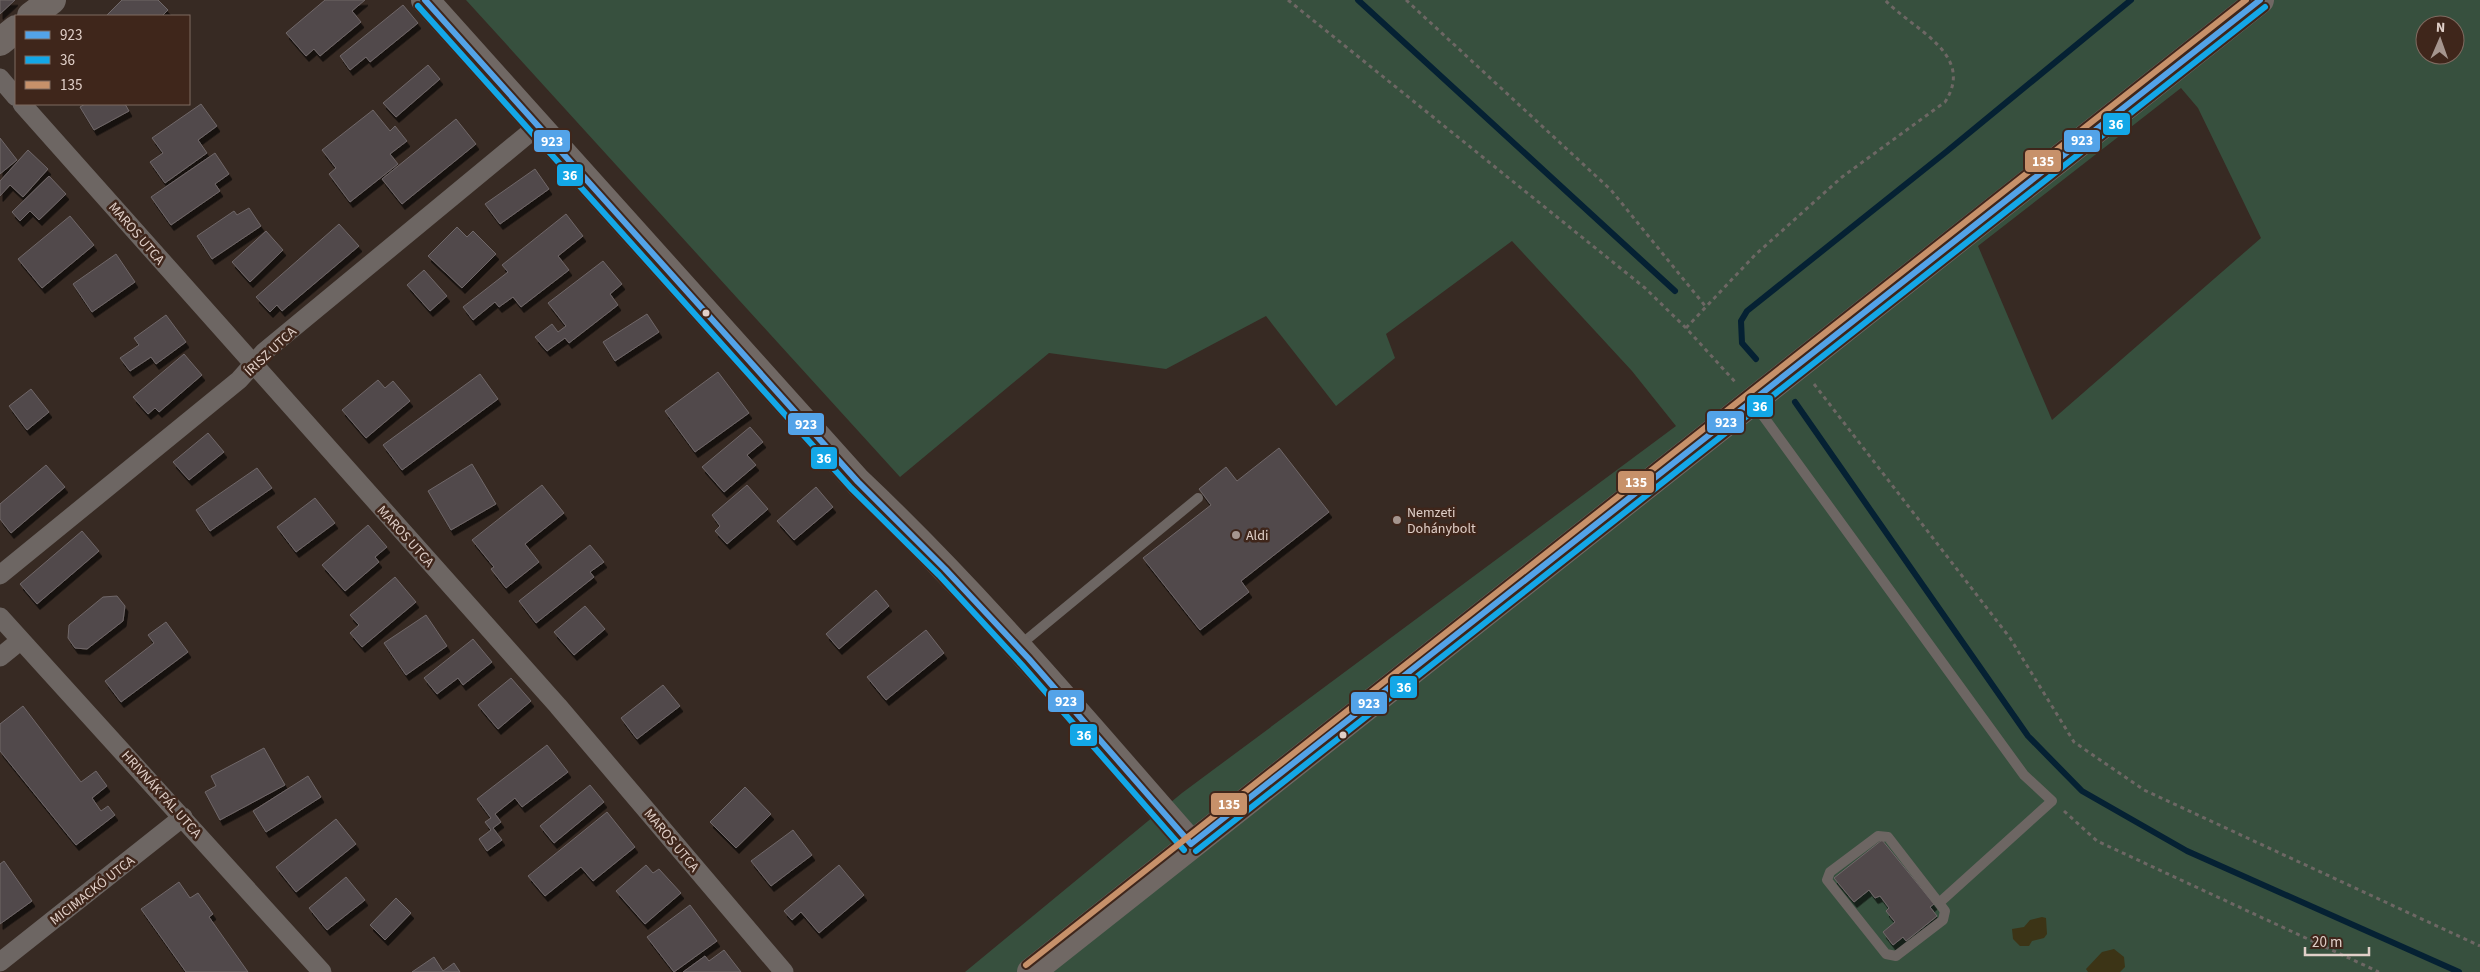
<svg xmlns="http://www.w3.org/2000/svg" width="2480" height="972" viewBox="0 0 2480 972" font-family="'Source Sans 3',sans-serif">
	<style>
		.green { fill: #37503e; fill-rule: evenodd }
		.sand { fill: #3c3416 }
		.lines { fill: none; stroke-linecap: round; stroke-linejoin: round }
		.stream { stroke: #052133; stroke-width: 6 }
		.building { fill: #51484b; stroke: #706869; filter: url(#shadow) }
		.path { stroke: #6d6764; stroke-width: 3; stroke-dasharray: 4 4; stroke-linecap: butt }
		.lane { stroke: #6d6663; stroke-width: 10 }
		.street { stroke: #6d6663; stroke-width: 19 }
		.secondary { stroke: #706864; stroke-width: 28 }
		.bus-1-casing { stroke: #3f261b; stroke-width: 10 }
		.bus-2-casing { stroke: #3f261b; stroke-width: 10 }
		.bus-3-casing { stroke: #3f261b; stroke-width: 10 }
		.bus-1 { stroke: #53a3e8; stroke-width: 6 }
		.bus-2 { stroke: #13a7e7; stroke-width: 6 }
		.bus-3 { stroke: #c7916a; stroke-width: 6 }
		.bus-dot { fill: #e0cfc8; stroke: #3f261b; stroke-width: 2 }
		.poi-dot { fill: #a5958e; stroke: #3f261b; stroke-width: 2 }
		.labels { text-anchor: middle; stroke-width: 5; stroke-linejoin: round; paint-order: stroke }
		.street-label { font-size: 14px; fill: #e0cfc8; stroke: #3f261b }
		.poi-label { font-size: 14px; fill: #e0cfc8; stroke: #3f261b; text-anchor: start }
		.line-badge { stroke: #3f261b; stroke-width: 2 }
		.badge-label { font-size: 14px; text-anchor: middle; font-weight: bold; fill: #fff }
	</style>
	<defs>
		<filter id="shadow"><feDropShadow dx="3" dy="5.5" stdDeviation="0" flood-color="#0009"/></filter>
	</defs>
	<rect width="100%" height="100%" fill="#372a23"/>
	<!-- green -->
	<path class="green" d="M466,0h2014v972h-1515l217,-179 494,-367 -44,-55 -120,-130 -126,93 9,24 -59,48 -70,-90 -100,53 -117,-16 -149,124zM2425,25h30v30h-30zM2181,88l17,20 63,130 -209,182 -74,-174z"/>
	<!-- sand -->
	<path class="sand" d="M2042,917l4,1 1,16 -3,4 -12,3 -3,5h-9l-7,-7 -1,-10 12,-2 6,-7z
		M2114,949l10,8 1,10 -5,5h-32l-2,-3 16,-17z"/>
	<g class="lines">
		<!-- stream -->
		<path class="stream" d="M1358,0l317,291
			M1756,359l-14,-16 -1,-22 6,-10 199,-159 185,-152
			M1795,402l233,334 54,55 105,60 272,121"/>
	</g>
	<!-- building -->
	<path class="building" d="M0,0h15l-15,14z
		M122,0h36l10,10 -6,6h-56z
		M325,0h40l-13,11 9,11 -41,34 -6,-7 -8,7 -20,-23z
		M403,5l15,18 -48,39 -4,-5 -16,13 -10,-14z
		M428,65l12,14 -44,38 -13,-14z
		M85,104h40l4,7 -35,19 -14,-23z
		M201,104l16,22 -19,14 9,13 -42,30 -15,-21 13,-9 -11,-15z
		M373,110l17,21 5,-5 12,15 -17,13 8,10 -48,38 -21,-28 7,-6 -14,-18z
		M456,119l20,25 -74,60 -20,-25z
		M0,138l17,22 -17,14z
		M28,150l20,19 -25,28 -13,-12 -10,11v-15z
		M215,153l14,21 -14,10 5,7 -49,34 -20,-28z
		M535,169l14,20 -49,35 -15,-20z
		M49,176l17,18 -27,26 -9,-9 -10,10 -8,-9z
		M249,208l12,18 -49,33 -15,-23 37,-25 3,4z
		M566,214l17,22 -25,20 11,14 -48,37 -8,-10 -14,10 -4,-5 -22,18 -10,-13 45,-35 -6,-7z
		M70,216l24,29 -52,43 -24,-29z
		M339,224l20,22 -77,65 -5,-6 -7,7 -14,-15z
		M457,227l10,10 6,-6 23,23 -34,34 -34,-32z
		M266,231l17,19 -33,32 -18,-20z
		M116,254l19,28 -43,30 -19,-28z
		M603,261l19,23 -12,10 8,11 -49,38 -4,-5 -18,13 -12,-14 17,-13 6,8 8,-6 -18,-23z
		M424,270l23,26 -17,15 -23,-26z
		M647,314l12,18 -44,29 -12,-19z
		M166,315l20,27 -30,22 -5,-7 -21,14 -10,-13 19,-13 -5,-7z
		M184,354l18,21 -43,37 -4,-4 -7,6 -15,-17z
		M718,372l31,41 -54,39 -30,-41z
		M480,374l18,25 -96,71 -19,-25z
		M378,380l7,8 8,-7 17,20 -44,37 -24,-28z
		M31,389l18,23 -22,18 -18,-24z
		M750,427l13,15 -16,13 9,10 -32,27 -22,-25z
		M208,433l16,19 -35,28 -16,-18z
		M1279,448l50,64 -88,69 8,11 -49,38 -57,-72 68,-53 -12,-16 27,-22 11,14z
		M472,464l24,40 -45,26 -23,-39z
		M46,465l19,22 -54,46 -11,-14v-15z
		M257,468l15,20 -62,43 -14,-21z
		M542,485l22,28 -39,31 14,18 -33,26 -15,-19 3,-2 -22,-27z
		M747,485l21,24 -41,35 -12,-13 5,-5 -8,-11z
		M816,487l17,20 -39,33 -17,-19z
		M315,498l20,25 -39,29 -19,-25z
		M368,525l19,22 -12,10 4,5 -34,29 -23,-26z
		M82,531l17,20 -62,53 -17,-20z
		M590,545l14,17 -14,10 4,5 -58,46 -17,-22z
		M395,577l21,25 -54,45 -12,-14 9,-8 -9,-10z
		M876,590l13,16 -50,43 -13,-15z
		M117,596l8,10 -2,15 -36,28 -12,-1 -7,-10 1,-13 34,-28z
		M585,606l20,23 -31,26 -20,-23z
		M426,615l21,31 -41,29 -22,-32z
		M166,622l22,30 -67,50 -16,-21 49,-38 -6,-8z
		M926,630l18,23 -58,47 -19,-23z
		M473,639l19,23 -29,23 -5,-7 -21,16 -13,-16z
		M511,678l20,23 -33,28 -20,-24z
		M663,685l17,21 -43,33 -16,-21z
		M23,706l58,76 15,-11 11,15 -15,12 9,13 7,-5 7,9 -39,30 -76,-94v-27z
		M547,745l21,27 -46,35 -7,-9 -20,16 6,8 -8,6 9,12 -15,11 -8,-12 12,-9 -6,-8 6,-4 -14,-19z
		M264,748l21,37 -65,35 -15,-28 11,-6 -5,-10z
		M308,776l13,21 -55,35 -13,-21z
		M590,785l14,17 -50,41 -14,-17z
		M745,787l26,27 -35,34 -26,-26z
		M607,812l28,35 -42,34 -12,-14 -36,29 -17,-20z
		M336,819l20,25 -60,48 -20,-25z
		M793,830l19,25 -41,31 -20,-25z
		M1882,840l52,64 -4,3 7,9 -31,25 -3,-4 -10,8 -10,-13 12,-10 -9,-11 3,-3 -9,-12 -5,2 -6,-8 -15,12 -20,-24z
		M4,861l28,40 -32,23v-60z
		M646,865l7,8 6,-4 22,24 -36,31 -29,-33z
		M839,865l25,30 -45,38 -18,-21 -9,8 -8,-9z
		M346,877l19,23 -38,30 -18,-22z
		M179,882l11,16 8,-5 15,21 -4,3 39,55h-62l-45,-63z
		M396,898l15,15 -26,27 -15,-15z
		M690,905l27,36 -43,31 -27,-35z
		M724,950l17,22h-58l22,-16 4,5z
		M434,957l9,14 11,-8 6,9h-48z"/>
	<g class="lines">
		<!-- path -->
		<path class="path" d="M1288,0l357,288 41,40 51,56
			M1406,0l205,190 95,117
			M1686,328l69,-73 87,-78 103,-75c31,-48 -32,-72 -60,-102
			M1814,384l196,254 64,104 70,48 336,156
			M2064,811l33,30 282,131"/>
		<!-- lane -->
		<path class="lane" d="M1753,402l271,373 28,26 -113,102 6,8 -2,9 -47,36 -10,-2 -59,-74 3,-8 48,-36 10,1 51,66
			M1019,646l179,-148"/>
		<!-- street -->
		<path class="street" d="M0,78l16,19
			M22,104l536,602 226,266
			M0,575l239,-195 25,-28 275,-227
			M0,617l322,355
			M0,657l21,-17
			M0,962l183,-145"/>
		<!-- secondary -->
		<path class="secondary" d="M425,0l433,482c120,113 225,239 333,362
			M31,16l21,-16
			M0,42l16,-13
			M1031,972l1229,-972"/>
		<defs>
			<path id="bus-1" d="M425,0l433,482 87,87 84,90 162,185
				M1191,844l1069,-844"/>
			<path id="bus-2" d="M418,6l433,482 88,87 83,90 162,185
				M1196,851l1069,-844"/>
			<path id="bus-3" d="M1026,965l1220,-965"/>
		</defs>
		<!-- bus-1 casing -->
		<use href="#bus-1" class="bus-1-casing"/>
		<!-- bus-2 casing -->
		<use href="#bus-2" class="bus-2-casing"/>
		<!-- bus-3 casing -->
		<use href="#bus-3" class="bus-3-casing"/>
		<!-- bus-1 -->
		<use href="#bus-1" class="bus-1"/>
		<!-- bus-2 -->
		<use href="#bus-2" class="bus-2"/>
		<!-- bus-3 -->
		<use href="#bus-3" class="bus-3"/>
	</g>
	<!-- markers -->
	<g class="bus-dot">
		<circle cx="706" cy="313" r="4.5"/>
		<circle cx="1343" cy="735" r="4.5"/>
	</g>
	<g class="poi-dot">
		<circle cx="1397" cy="520" r="5"/>
		<circle cx="1236" cy="535" r="5"/>
	</g>
	<g class="labels">
		<!-- street labels -->
		<g class="street-label">
			<text transform="translate(137 233) rotate(49)" y="5">MAROS UTCA</text>
			<text transform="translate(270 351) rotate(-43)" y="5">ÍRISZ UTCA</text>
			<text transform="translate(406 536) rotate(48)" y="5">MAROS UTCA</text>
			<text transform="translate(162 794) rotate(48)" y="5">HRIVNÁK PÁL UTCA</text>
			<text transform="translate(672 840) rotate(50)" y="5">MAROS UTCA</text>
			<text transform="translate(92 890) rotate(-38)" y="5">MICIMACKÓ UTCA</text>
		</g>
		<!-- poi labels -->
		<g class="poi-label">
			<text x="1407" y="517">Nemzeti<tspan x="1407" dy="16">Dohánybolt</tspan></text>
			<text x="1246" y="540">Aldi</text>
		</g>
	</g>
	<g class="line-badge">
		<rect x="2102" y="112" width="29" height="24" rx="5" fill="#13a7e7"/>
		<rect x="2063" y="129" width="38" height="24" rx="5" fill="#53a3e8"/>
		<rect x="533" y="129" width="38" height="24" rx="5" fill="#53a3e8"/>
		<rect x="2024" y="149" width="38" height="24" rx="5" fill="#c7916a"/>
		<rect x="556" y="163" width="28" height="24" rx="5" fill="#13a7e7"/>
		<rect x="1746" y="394" width="28" height="24" rx="5" fill="#13a7e7"/>
		<rect x="1706" y="410" width="39" height="24" rx="5" fill="#53a3e8"/>
		<rect x="787" y="412" width="38" height="24" rx="5" fill="#53a3e8"/>
		<rect x="810" y="446" width="28" height="24" rx="5" fill="#13a7e7"/>
		<rect x="1617" y="470" width="38" height="24" rx="5" fill="#c7916a"/>
		<rect x="1389" y="675" width="29" height="24" rx="5" fill="#13a7e7"/>
		<rect x="1047" y="689" width="38" height="24" rx="5" fill="#53a3e8"/>
		<rect x="1350" y="691" width="38" height="24" rx="5" fill="#53a3e8"/>
		<rect x="1069" y="723" width="29" height="24" rx="5" fill="#13a7e7"/>
		<rect x="1210" y="792" width="38" height="24" rx="5" fill="#c7916a"/>
	</g>
	<g class="badge-label">
		<text x="2116" y="129">36</text>
		<text x="2082" y="145">923</text>
		<text x="552" y="146">923</text>
		<text x="2043" y="166">135</text>
		<text x="570" y="180">36</text>
		<text x="1760" y="411">36</text>
		<text x="1726" y="427">923</text>
		<text x="806" y="429">923</text>
		<text x="824" y="463">36</text>
		<text x="1636" y="487">135</text>
		<text x="1404" y="692">36</text>
		<text x="1066" y="706">923</text>
		<text x="1369" y="708">923</text>
		<text x="1084" y="740">36</text>
		<text x="1229" y="809">135</text>
	</g>
	<!-- legend -->
	<rect x="15" y="15" width="175" height="90" fill="#3f261b" stroke="#7f6a60"/>
	<rect x="25" y="31" width="25" height="8" fill="#53a3e8" stroke="#7f6a60"/>
	<text x="60" y="40" font-size="15" fill="#e0cfc8">923</text>
	<rect x="25" y="56" width="25" height="8" fill="#13a7e7" stroke="#7f6a60"/>
	<text x="60" y="65" font-size="15" fill="#e0cfc8">36</text>
	<rect x="25" y="81" width="25" height="8" fill="#c7916a" stroke="#7f6a60"/>
	<text x="60" y="90" font-size="15" fill="#e0cfc8">135</text>
	<!-- north arrow -->
	<g transform="translate(2440 40) rotate(2)"><circle r="24" fill="#3f261b" stroke="#7f6a60"/>
	<path d="M0-4L9 19L0 12L-9 19Z" fill="#a5958e"/>
	<text y="-8" font-size="14" font-weight="bold" text-anchor="middle" fill="#e0cfc8">N</text>
	</g>
	<!-- scale -->
	<path d="M2305 947v8h64v-8" fill="none" stroke="#e0cfc8" stroke-width="2.5"/>
	<text x="2312" y="947" font-size="15" fill="#e0cfc8" stroke="#3f261b" stroke-width="4" paint-order="stroke">20 m</text>
</svg>
